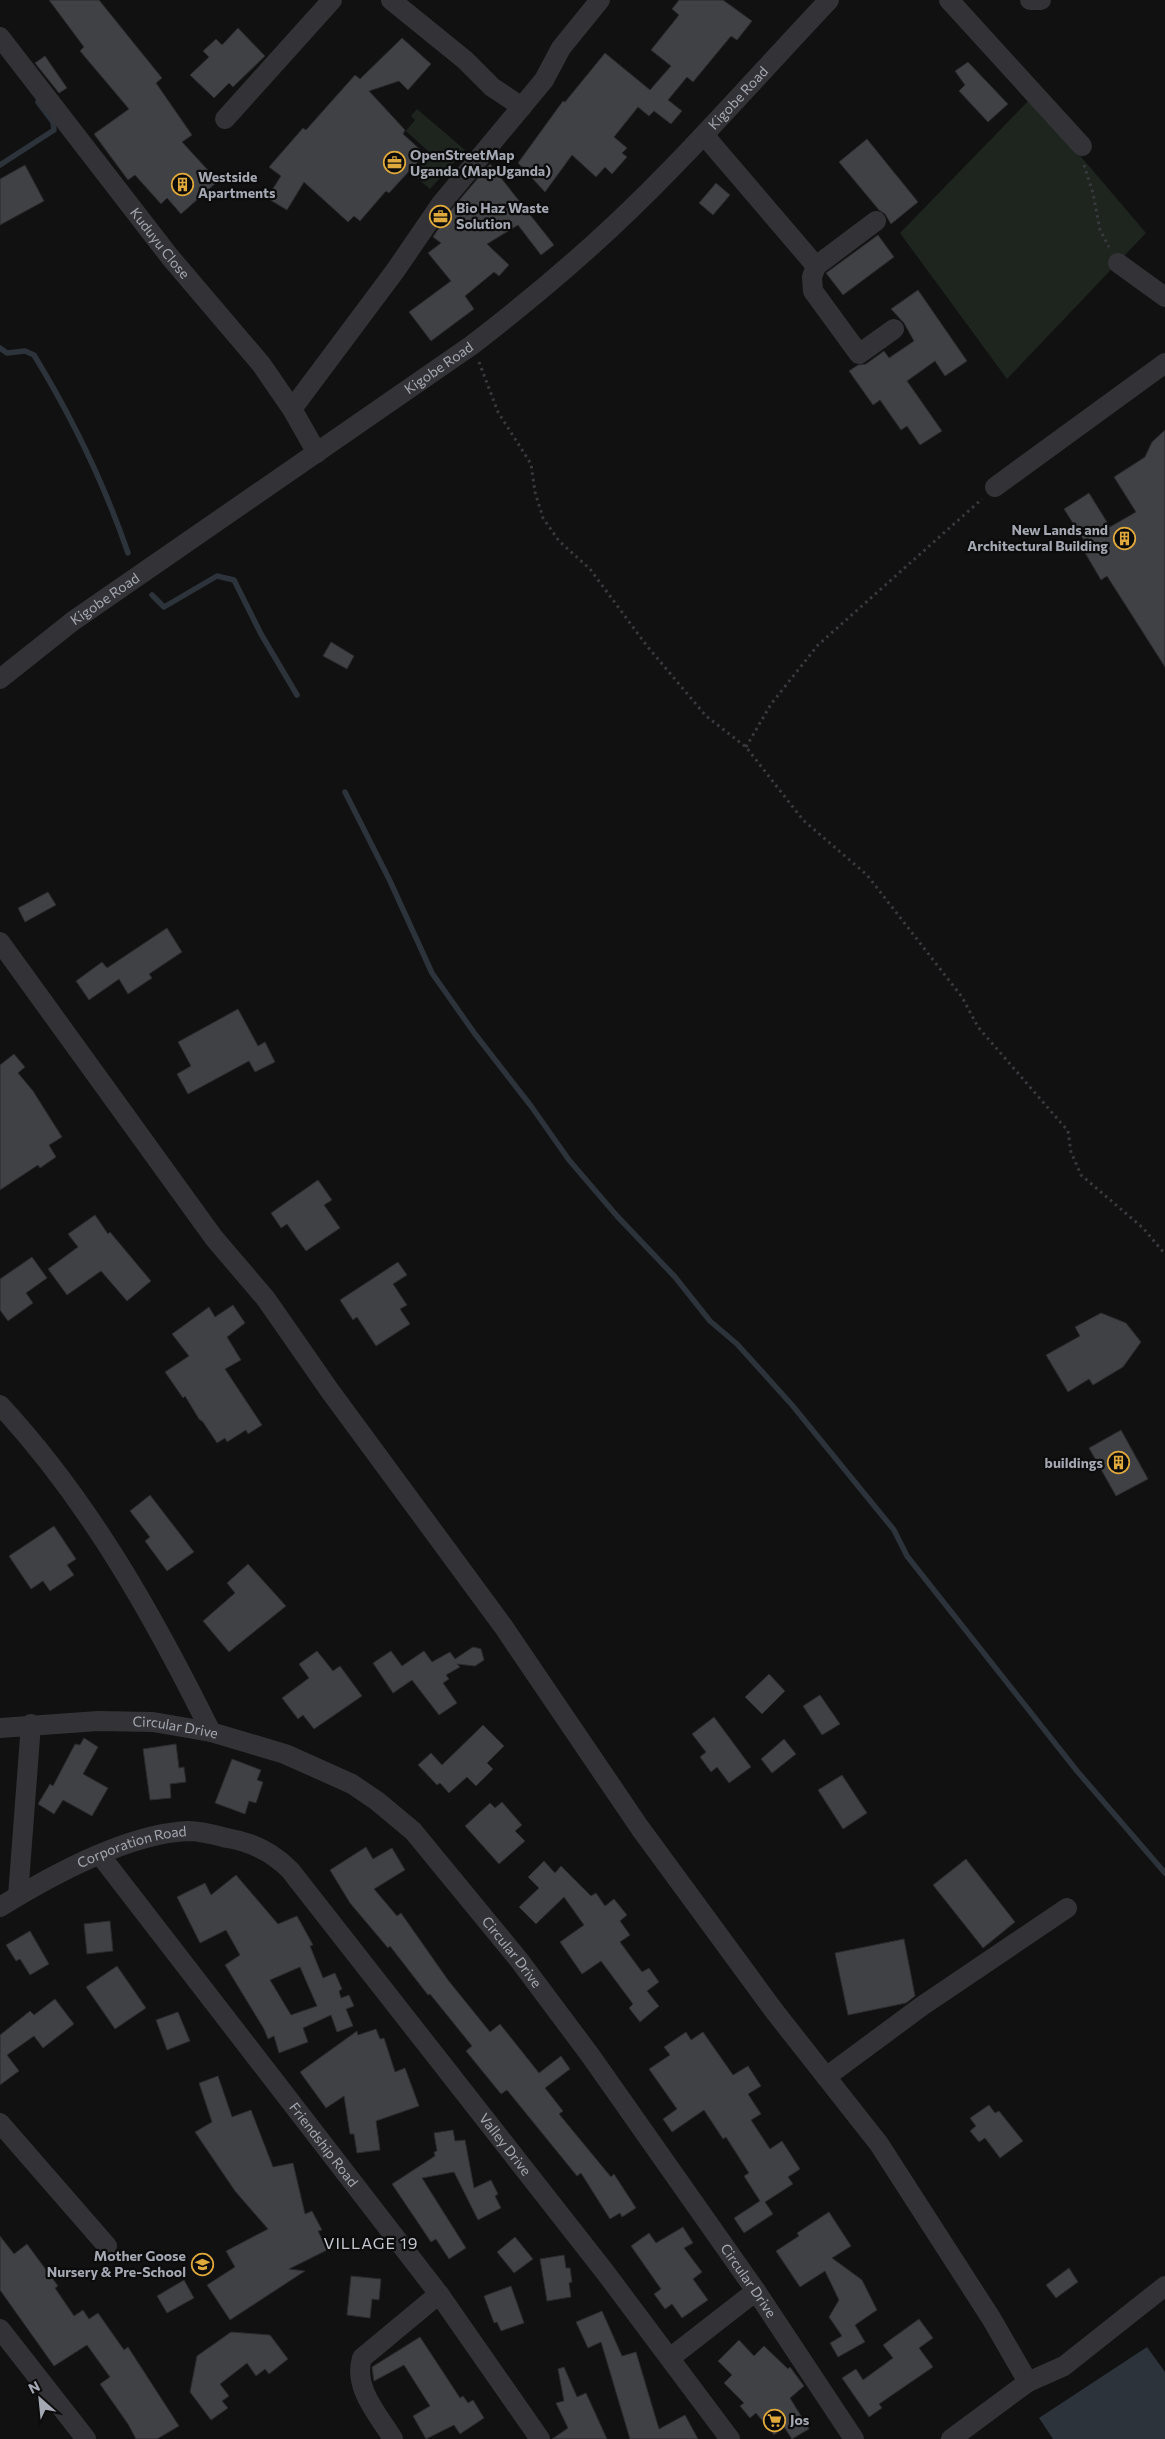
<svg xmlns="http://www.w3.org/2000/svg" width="1165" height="2439" viewBox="0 0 1165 2439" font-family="Commissioner,sans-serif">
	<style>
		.green { fill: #1e251f }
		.water { fill: #2c333a }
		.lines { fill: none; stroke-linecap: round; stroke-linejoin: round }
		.stream { stroke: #2c333a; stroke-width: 5.5 }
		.building { fill: #404145; stroke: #2b2b2e; fill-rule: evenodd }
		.path { stroke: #393a3e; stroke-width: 3; stroke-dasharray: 2.5 4; stroke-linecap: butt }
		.minor { stroke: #333337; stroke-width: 20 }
		.labels { text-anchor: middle; stroke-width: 4.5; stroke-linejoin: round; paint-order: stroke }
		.street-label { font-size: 14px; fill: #a4a8b2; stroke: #0c0c0d }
		.poi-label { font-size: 14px; font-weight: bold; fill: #a4a8b2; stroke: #0c0c0d; text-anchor: start }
		.quarter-label { font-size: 16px; letter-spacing: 1px; fill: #c4c7ce; stroke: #0c0c0d }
	</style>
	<rect width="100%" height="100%" fill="#111112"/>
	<!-- green -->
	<path class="green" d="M1031,98l115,135 -139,146 -107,-146z
		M417,109l48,41 -35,39 -19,-16 18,-21 -23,-21 9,-11 -4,-4z"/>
	<!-- water -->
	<path class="water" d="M1147,2347l18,25v67h-112l-14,-21z"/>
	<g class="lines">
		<!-- stream -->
		<path class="stream" d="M0,165l54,-35 -1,-8 -15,-20
			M0,348l7,5 18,-2 9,4c39,64 70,128 94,198
			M152,595l12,12 53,-31 17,4 27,54 36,61
			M345,792l45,89 42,92 43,61 56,72 38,54 48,56 58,61 35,44 27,23 55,61 102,125 13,26 170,215 88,102"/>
	</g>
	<!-- building -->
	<path class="building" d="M49,0h50l63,78 -6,5 36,52 -10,7 36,39 -37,33 -14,-16 -6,6 -26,-29 -7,5 -34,-46 35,-25 -49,-58 4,-4z
		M679,0h44l29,21 -15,19 -6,-4 -38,46 -6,-5 -19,23 14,11 -11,13 -17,-13 -5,5 -11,-9 -24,30 13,11 -5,5 5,4 -15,17 -7,-7 -9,10 -24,-22 -27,37 -27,-29 45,-62 2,1 40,-49 45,37 21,-24 -20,-16 28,-35 -7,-6z
		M238,28l27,28 -32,31 -4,-4 -15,15 -24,-23 19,-18 -6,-6 13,-12 6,6z
		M402,38l29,26 -23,26 -9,-9 -30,10 36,39 -2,4 22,20 -36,39 -3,-2 -26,30 -6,-5 -6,6 -44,-40 -17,28 -20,-12 14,-22 -12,-9 34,-39 3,2 49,-55 5,4z
		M45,56l22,32 -8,5 -24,-30z
		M968,62l40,42 -20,18 -29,-31 6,-6 -10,-14z
		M867,139l51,63 -27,22 -6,-10 -6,-4 -40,-48z
		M490,164l64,81 -13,10 -23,-30 -31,19 22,21 -10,11 -5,-4 -29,24 9,13 -43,32 -22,-29 42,-31 -23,-28 13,-10 -8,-6 17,-26z
		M25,165l19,36 -44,24v-46z
		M716,183l14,12 -17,20 -14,-12z
		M878,235l16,22 -51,38 -17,-22z
		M918,290l49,71 -22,15 -10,-15 -28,20 35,50 -22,14 -13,-19 -6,4 -21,-30 -7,5 -24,-34 9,-6 8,-1 18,-13 5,7 25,-17 -10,-18 -13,-14z
		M1165,430v237l-58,-91 -6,4 -17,-29 5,-3 -25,-39 25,-16 21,34 26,-15 -22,-35 31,-20 7,-15z
		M331,642l23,14 -7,13 -24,-13z
		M48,892l8,13 -31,17 -7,-14z
		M167,928l15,24 -33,22 3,4 -24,16 -9,-15 -30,21 -13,-19 26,-19 5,6z
		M238,1009l20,37 7,-4 10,20 -20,10 -6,-11 -61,33 -11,-20 14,-8 -13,-24z
		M14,1054l11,13 -7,6 15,18 29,46 -13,8 7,12 -16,11 -2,-3 -38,25v-125z
		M318,1180l14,20 -8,5 16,23 -34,23 -19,-27 -6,4 -10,-15z
		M95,1215l13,19 2,-2 41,49 -24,20 -26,-30 -34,24 -19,-26 30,-22 -10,-13z
		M32,1257l15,21 -21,15 7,10 -25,18 -8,-11v-31z
		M398,1262l9,13 -14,9 14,21 -7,4 10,15 -34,22 -19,-29 -4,3 -13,-20z
		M233,1305l12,18 -18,14 14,23 -16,9 37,56 -14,9 -2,-4 -19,12 -2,-4 -8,5 -14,-21 -4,-3 -14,-23 -2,2 -18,-26 24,-16 -17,-22 37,-27 6,10z
		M1101,1313l25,10 15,19 -18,25 -30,18 -4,-6 -21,13 -22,-37 34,-19 -5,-9z
		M1121,1430l27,49 -32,17 -27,-48z
		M150,1495l44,57 -27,19 -22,-30 5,-4 -20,-26z
		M54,1526l22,33 -9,6 7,10 -24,16 -7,-10 -12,8 -22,-33z
		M248,1564l38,42 -57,46 -26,-31 32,-28 -8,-10z
		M473,1647l8,2 3,11 -9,6 -18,-2 3,3 -14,8 3,4 -6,4 14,20 -18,12 -27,-35 -19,13 -20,-30 18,-12 11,15 22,-15 8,11 18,-10 5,7z
		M317,1651l16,20 7,-5 22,30 -48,33 -11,-14 -5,4 -16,-21 27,-20 -10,-14z
		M769,1674l16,17 -23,23 -17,-17z
		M820,1695l20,29 -18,11 -19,-29z
		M714,1717l37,50 -22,16 -12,-16 -6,5 -11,-15 6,-5 -14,-18z
		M483,1725l21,21 -17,17 6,6 -17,17 -9,-9 -18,16 -9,-10 -3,2 -19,-20 13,-12 11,12z
		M84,1738l14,9 -15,27 25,14 -16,28 -29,-16 -9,14 -16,-10 12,-20 3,2 22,-42 5,1z
		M784,1739l12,15 -24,19 -11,-14z
		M176,1744l3,24 5,-1 2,15 -16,2 1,14 -21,2 -7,-51z
		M232,1759l29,11 -4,10 6,2 -7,21 -7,-2 -4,13 -30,-11z
		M842,1775l25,38 -24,16 -25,-39z
		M502,1802l20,23 -7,6 10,10 -26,23 -34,-38 25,-23 5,5z
		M366,1847l7,12 19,-11 13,22 -31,19 23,27 4,-3 47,67 42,52 10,-8 39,49 22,-17 9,13 -25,19 18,23 -4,3 52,63 3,-3 22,34 -14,9 -2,-4 -10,6 -29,-46 -4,3 -70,-86 -6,4 -35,-43 6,-5 -42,-52 -2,1 -38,-49 -2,2 -38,-45 -20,-33z
		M966,1859l49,63 -32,26 -50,-63z
		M544,1861l11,12 6,-7 30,30 5,-3 9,13 9,-7 13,16 -7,6 10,14 -10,7 22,30 7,-4 10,14 -12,9 12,15 -19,16 -11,-14 4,-4 -32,-43 -19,13 -22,-32 24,-17 -20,-28 -28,27 -17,-17 20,-19 -11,-11z
		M236,1875l42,49 19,-8 16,29 -3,1 13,32 12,-5 7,16 -3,2 2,7 8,-3 5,11 -8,3 7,17 -16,6 -6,-17 -28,13 5,14 -29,11 -5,-17 -6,3 -4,-10 -39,-64 15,-10 -14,-25 -26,13 -23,-46 28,-14 6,12zM300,1967l17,39 -26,9 -21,-35z
		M110,1921l3,30 -26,3 -3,-30z
		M30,1931l19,33 -19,11 -10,-16 -4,2 -10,-16z
		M904,1939l11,57 -9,7 -58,12 -13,-62z
		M117,1966l29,42 -31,21 -29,-42z
		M55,1999l19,25 -31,24 -9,-12 -27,19 12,16 -19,14v-50l30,-24 4,4z
		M178,2012l12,29 -23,9 -11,-30z
		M376,2029l4,10 4,-1 11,34 10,-4 14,38 -43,15 4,29 -23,3 -3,-19h-4l-6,-38 -18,12 -26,-36 57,-41 1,4z
		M686,2032l5,8 12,-8 30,43 15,-9 13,20 -13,8 13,20 -10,6 19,29 12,-8 18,28 -12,8 5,7 -28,18 8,12 -29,19 -10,-15 26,-17 -16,-25 5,-3 -23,-36 -3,2 -19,-29 -32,22 -9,-13 14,-10 -28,-40 21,-14 -6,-8z
		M218,2076l14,41 19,-7 22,57 20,-4 12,51 7,-3 10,19 -4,1 9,19 -38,19 16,2 -75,49 -23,-35 28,-18 -9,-16 42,-22 -33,-38 -40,-59 17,-10 -13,-39z
		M989,2105l6,8 4,-2 24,30 -23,17 -15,-20 -6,4 -9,-11 6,-5 -6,-8z
		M453,2130l2,11 10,-1 9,48 17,-8 7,14 -3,2 6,12 -23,12 -24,-48 -32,6 44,70 -17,11 -13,-20 -5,3 -39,-58 43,-28 -1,-4 3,-1 -3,-18z
		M829,2212l22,34 -19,12 30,22 15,30 -22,15 10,17 -27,15 -8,-14 12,-7 -13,-19 10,-17 -14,-29 -25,16 -24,-36 23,-15 -2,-3z
		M683,2227l10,16 -9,5 18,24 -9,7 15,21 -26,18 -10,-14 -7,5 -11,-15 7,-5 -30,-43 18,-13 7,10z
		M0,2236l14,18 13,-10 31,42 -3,2 19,28 9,-6 6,9 9,-6 26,37 4,-3 51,79 -22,13h-21l-8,-15 -28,-40 10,-7 -23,-32 -33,21 -54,-76z
		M515,2237l18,22 -19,14 -17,-21z
		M564,2255l2,13h4l2,14 -3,1 2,14 -24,4 -7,-42z
		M1069,2268l9,14 -22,16 -10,-13z
		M351,2276l30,3 -2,21 -7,-1 -2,19 -23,-3z
		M184,2280l10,18 -27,15 -10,-17z
		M511,2286l13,37 -23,8 -4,-9 -3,1 -10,-27z
		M602,2311l20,45 14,-4 23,77 26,-14 13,24h-68l-29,-97 -13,6 -12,-26z
		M919,2319l14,19 -14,10 14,19 -54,37 3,4 -13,9 -27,-39 14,-9 7,11 30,-22 -10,-13z
		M231,2332l39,3 18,24 -19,15 -4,-5 -9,7 -9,-13 -27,21 9,12 -7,5 6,7 -17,12 -21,-28 7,-36z
		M420,2337l40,61 3,-2 5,7 5,-3 11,18 -24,16 -6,-9 -28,14 -13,-23 17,-10 -26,-41 -30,16 -2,-14z
		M739,2340l15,16 10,-10 24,23 2,-2 14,19 -14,12 19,31 -17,10 -8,-12 -10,8 -18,-22 -6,5 -10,-12 4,-3 -20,-20 8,-8 -14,-14z
		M564,2367l13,30 9,-4 21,46h-55l16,-11 -12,-25 8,-2 -6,-32z"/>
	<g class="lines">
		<!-- path -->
		<path class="path" d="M1084,165l9,28 7,37 9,17
			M479,362l19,50 33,52 4,28 8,26 16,23 31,28 57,77 59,70 40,31 57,73 64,55 95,122 16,30 90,104 3,21 10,23 62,53 22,26
			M746,747l25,-43 47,-59 164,-146"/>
		<!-- minor -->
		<g class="minor">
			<path d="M391,0l74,60 27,27 30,20"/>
			<path d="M949,0l133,146"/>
			<path d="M1030,0h11"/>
			<path id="s1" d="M0,37l170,220 91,107 31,45 25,44"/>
			<path d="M225,119l107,-119"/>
			<path d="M704,135l112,131 -4,11 1,14 46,63 35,-25"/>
			<path d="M1118,263l47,34"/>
			<path d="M816,266l60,-45"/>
			<path d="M292,409l103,-138 46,-67 103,-124 17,-32 39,-48"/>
			<path d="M995,487l170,-124"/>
			<path id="s2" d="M0,679l73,-58 399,-276c48,-37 95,-76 139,-117 77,-72 146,-152 218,-228"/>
			<path d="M0,942l214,296 52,61 64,92 173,235 137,202 135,184 104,132 112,174 37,64 -77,57"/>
			<path d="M0,1405c89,96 153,210 211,327"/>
			<path id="s3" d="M0,1728l98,-7 55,1 58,10 74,22 67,30 25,17 36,30 106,129 71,95 166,236 98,148"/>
			<path id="s4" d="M100,1855l339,439 101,145"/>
			<path d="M18,1896l13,-172"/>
			<path id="s5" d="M0,1907c50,-31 129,-74 189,-76 12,0 26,4 38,7 25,4 45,14 63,32l315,402 125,167"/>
			<path d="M826,2077l96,-71 145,-98"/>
			<path d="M0,2123l107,123"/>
			<path d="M0,2329l86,110"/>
			<path d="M670,2358l86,-67"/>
			<path d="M1028,2382l36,-16 101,-80"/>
			<path d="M393,2439c-15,-25 -40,-51 -31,-81l77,-64"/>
		</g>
	</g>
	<!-- icons -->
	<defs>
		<symbol id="office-ring" viewBox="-11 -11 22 22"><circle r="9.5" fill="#0c0c0d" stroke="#e0a93c" stroke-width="1.5"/><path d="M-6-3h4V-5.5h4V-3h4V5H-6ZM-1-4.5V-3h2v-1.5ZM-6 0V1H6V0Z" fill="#e0a93c"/></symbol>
		<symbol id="building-ring" viewBox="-11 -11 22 22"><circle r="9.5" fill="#0c0c0d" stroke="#e0a93c" stroke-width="1.5"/><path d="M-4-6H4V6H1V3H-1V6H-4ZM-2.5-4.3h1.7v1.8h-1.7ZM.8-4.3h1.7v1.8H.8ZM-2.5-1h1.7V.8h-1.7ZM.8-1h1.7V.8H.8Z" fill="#e0a93c"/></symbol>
		<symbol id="school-ring" viewBox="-11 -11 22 22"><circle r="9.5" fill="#0c0c0d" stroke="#e0a93c" stroke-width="1.5"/><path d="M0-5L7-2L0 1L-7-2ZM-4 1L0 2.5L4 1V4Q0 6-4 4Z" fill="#e0a93c"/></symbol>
		<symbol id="supermarket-ring" viewBox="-11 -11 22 22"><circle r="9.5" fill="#0c0c0d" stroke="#e0a93c" stroke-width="1.5"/><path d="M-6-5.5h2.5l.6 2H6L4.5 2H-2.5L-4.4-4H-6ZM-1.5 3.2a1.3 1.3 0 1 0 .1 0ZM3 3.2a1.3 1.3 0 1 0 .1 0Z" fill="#e0a93c"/></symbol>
	</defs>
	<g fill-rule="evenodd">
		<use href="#office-ring" x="382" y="150" width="25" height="25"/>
		<use href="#building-ring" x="170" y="172" width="25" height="25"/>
		<use href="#office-ring" x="428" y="204" width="25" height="25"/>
		<use href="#building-ring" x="1112" y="526" width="25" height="25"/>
		<use href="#building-ring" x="1106" y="1450" width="25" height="25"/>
		<use href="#school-ring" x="190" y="2252" width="25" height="25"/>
		<use href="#supermarket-ring" x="762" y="2408" width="25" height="25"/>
	</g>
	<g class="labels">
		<!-- street labels -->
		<g class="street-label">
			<text dy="5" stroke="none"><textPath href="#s2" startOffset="942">Kigobe Road</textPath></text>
			<text dy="5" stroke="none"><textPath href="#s1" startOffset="261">Kuduyu Close</textPath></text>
			<text dy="5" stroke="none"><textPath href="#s2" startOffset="538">Kigobe Road</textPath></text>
			<text dy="5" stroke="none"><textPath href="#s2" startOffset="132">Kigobe Road</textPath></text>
			<text dy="5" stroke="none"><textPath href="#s3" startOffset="176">Circular Drive</textPath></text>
			<text dy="5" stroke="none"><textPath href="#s5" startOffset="146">Corporation Road</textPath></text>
			<text dy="5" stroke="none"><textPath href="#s3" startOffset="596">Circular Drive</textPath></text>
			<text dy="5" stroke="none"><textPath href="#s5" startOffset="665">Valley Drive</textPath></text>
			<text dy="5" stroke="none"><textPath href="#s4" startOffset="366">Friendship Road</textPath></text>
			<text dy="5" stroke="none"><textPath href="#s3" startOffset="1001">Circular Drive</textPath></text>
		</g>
		<!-- poi labels -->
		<g class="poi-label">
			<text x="410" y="160">OpenStreetMap<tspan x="410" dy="16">Uganda (MapUganda)</tspan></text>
			<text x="198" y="182">Westside<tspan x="198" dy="16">Apartments</tspan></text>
			<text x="456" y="213">Bio Haz Waste<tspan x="456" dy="16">Solution</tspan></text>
			<text x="1108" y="535" text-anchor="end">New Lands and<tspan x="1108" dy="16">Architectural Building</tspan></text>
			<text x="1103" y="1468" text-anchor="end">buildings</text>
			<text x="186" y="2261" text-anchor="end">Mother Goose<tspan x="186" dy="16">Nursery &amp; Pre-School</tspan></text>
			<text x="790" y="2425">Jos</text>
		</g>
		<!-- quarter labels -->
		<g class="quarter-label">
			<text x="371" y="2249">VILLAGE 19</text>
		</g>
	</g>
	<!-- north arrow -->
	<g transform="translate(40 2399) rotate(333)" stroke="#0c0c0d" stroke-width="4" paint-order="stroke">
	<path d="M0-4L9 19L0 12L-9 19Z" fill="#a4a8b2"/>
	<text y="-8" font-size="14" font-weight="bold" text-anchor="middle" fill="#a4a8b2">N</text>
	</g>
</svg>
